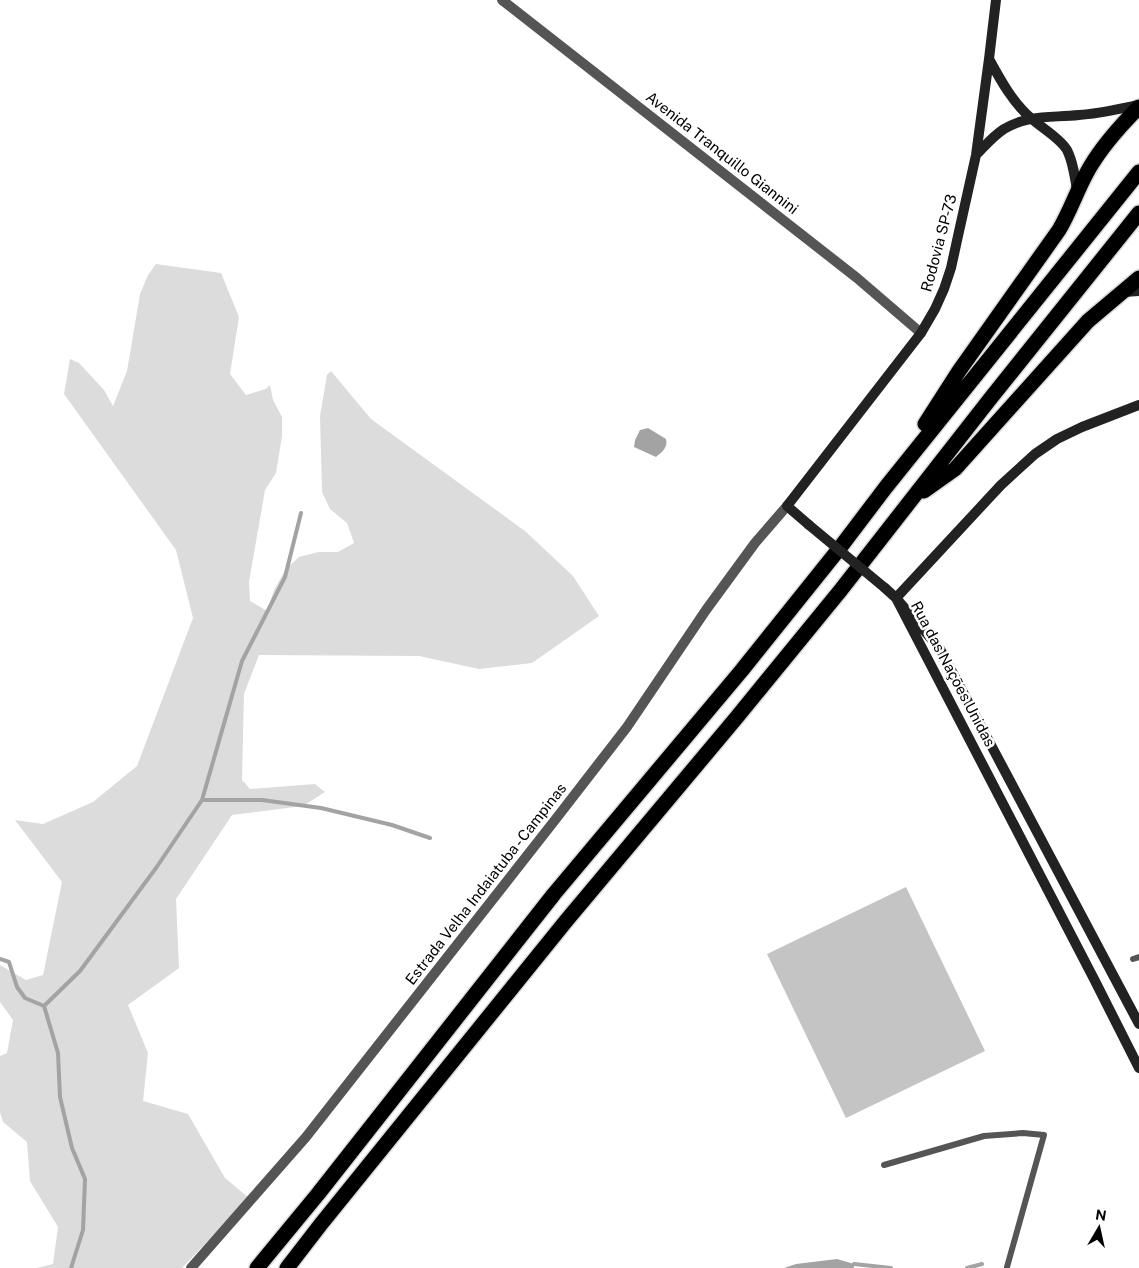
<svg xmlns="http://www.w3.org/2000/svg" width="1139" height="1268" viewBox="0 0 1139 1268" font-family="'Public Sans',sans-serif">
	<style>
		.green { fill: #dcdcdc }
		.water { fill: #a3a3a3 }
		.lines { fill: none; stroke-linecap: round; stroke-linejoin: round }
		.stream { stroke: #a3a3a3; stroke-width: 4 }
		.building { fill: #c4c4c4 }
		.highway-casing { stroke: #dbdbdb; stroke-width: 18 }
		.lane { stroke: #555; stroke-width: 6 }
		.street { stroke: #555; stroke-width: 10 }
		.secondary { stroke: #222; stroke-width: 10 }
		.highway { stroke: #000; stroke-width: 15 }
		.secondary-bridge { stroke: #222; stroke-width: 10 }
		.labels { text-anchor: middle; stroke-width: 5; stroke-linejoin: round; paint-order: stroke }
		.street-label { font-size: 15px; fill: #000; stroke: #fff }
	</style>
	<rect width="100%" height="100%" fill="#fff"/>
	<!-- green -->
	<path class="green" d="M156,264l65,9 18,44 -9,57 16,21 20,-6 4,-4 3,15 9,17v19l-6,37 -11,17 -16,92 1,19 17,10 7,-21 12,-21 13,-12 20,-5h19l16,-9 -7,-20 -17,-14 -8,-17 -2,-76 7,-41 4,-4 40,48 154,112 48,45 26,40 -67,47 -53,6 -60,-13 -160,-1 -15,39 -2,86 8,9 65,-5 10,8 -22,14 -71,9 -56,84 3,69 -51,37 20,48 -5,48 45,13 37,64 24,20 -67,70h-145l16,-4 5,-37 -28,-46 -3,-39 -24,-20 -3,-10v-56l7,-3 6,-33 -13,-18v-37l26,15 17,-5 19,-93 -47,-62 28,4 50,-22 44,-36 56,-148 -17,-68 -112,-156 6,-35 9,4 25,27 9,16 14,-35 13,-77 8,-19z"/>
	<!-- water -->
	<path class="water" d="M648,428l18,11c2,9 -4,13 -10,18l-22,-10 1,-7 5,-10z
		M837,1259l17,5v4h-70l12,-4z"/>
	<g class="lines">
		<!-- stream -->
		<path class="stream" d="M202,800h60l59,8 71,17 38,13
			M0,959l9,3 8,25 8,11 19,8 14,47 2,44 12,51 13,31 -2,51 -12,38
			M44,1006l36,-35 76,-103 46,-68 40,-139 43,-84 16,-64
			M854,1264l37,4
			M967,1268l15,-4"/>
	</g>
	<!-- building -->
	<path class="building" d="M906,887l79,164 -139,67 -79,-164z"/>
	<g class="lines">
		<defs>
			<path id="highway" d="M925,424l34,-53 100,-141c12,-20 19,-43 31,-63 13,-22 31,-42 49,-60
				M924,491l31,-22 133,-148 51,-43
				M257,1268l61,-74 236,-300 188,-224 97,-121 47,-62 253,-315
				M287,1268l34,-44 245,-303 171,-204 103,-126 150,-192 149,-186"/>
		</defs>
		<!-- highway casing -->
		<use href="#highway" class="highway-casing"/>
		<!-- lane -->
		<path class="lane" d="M1133,959l6,-2
			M884,1165l100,-29 39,-3 21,2 -37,132"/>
		<!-- street -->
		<path class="street" d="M502,0l355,278 64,55
			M191,1268l115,-131 249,-317 72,-93 79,-117 49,-67 32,-37"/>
		<!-- secondary -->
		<path class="secondary" d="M989,59c12,22 24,44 43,60 10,9 28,19 35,31 6,12 8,27 10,41
			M976,155c9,-9 17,-19 28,-26 26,-15 46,-11 75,-14 20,-1 40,-6 60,-10
			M1124,292l15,-1
			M809,525l-22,-19 134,-173 14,-24 9,-20 7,-21 7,-32 18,-81 13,-96 7,-59
			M885,588l11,10 44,51 199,375
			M896,598l198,381 45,89
			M896,598l105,-113 34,-31 22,-15 25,-12 57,-22"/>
		<!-- highway -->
		<use href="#highway" class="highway"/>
		<!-- secondary-bridge -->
		<path class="secondary-bridge" d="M809,525l76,63"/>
	</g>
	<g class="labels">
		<!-- street labels -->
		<g class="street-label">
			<text transform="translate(722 153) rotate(38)" y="5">Avenida Tranquillo Giannini</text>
			<text transform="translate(939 243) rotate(-75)" y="5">Rodovia SP-73</text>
			<text transform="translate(953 674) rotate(62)" y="5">Rua das Nações Unidas</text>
			<text transform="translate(486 884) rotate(-52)" y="5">Estrada Velha Indaiatuba - Campinas</text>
		</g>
	</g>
	<!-- north arrow -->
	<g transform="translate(1099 1228) rotate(9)" stroke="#ffffff" stroke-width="4" paint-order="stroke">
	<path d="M0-4L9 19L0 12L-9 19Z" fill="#000000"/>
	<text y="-8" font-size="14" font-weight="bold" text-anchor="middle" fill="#000000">N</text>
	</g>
</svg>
